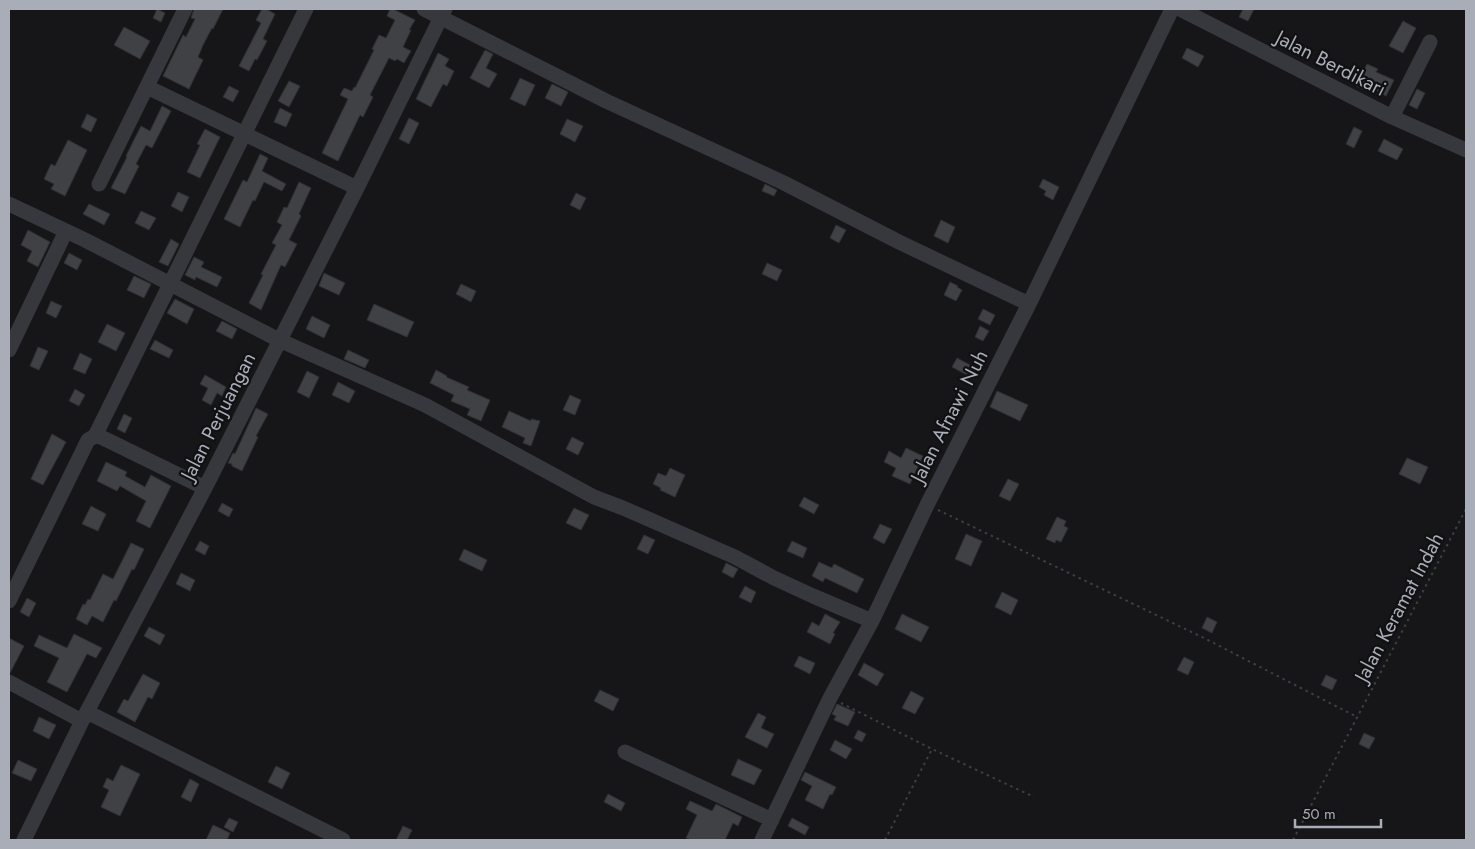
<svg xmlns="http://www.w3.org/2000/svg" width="1475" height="849" viewBox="0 0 1475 849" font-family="Jost,sans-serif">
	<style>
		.building { fill: #404145; stroke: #303034 }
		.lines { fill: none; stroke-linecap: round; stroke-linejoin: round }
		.path { stroke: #3d3f44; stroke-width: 2; stroke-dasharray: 2.5 4; stroke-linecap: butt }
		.minor { stroke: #37383d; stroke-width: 15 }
		.labels { text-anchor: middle; stroke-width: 4.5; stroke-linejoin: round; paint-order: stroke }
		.street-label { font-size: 20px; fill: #a8adb8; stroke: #111113 }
	</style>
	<rect width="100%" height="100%" fill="#161618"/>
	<!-- building -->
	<path class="building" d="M157,9l8,4 -4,9 -8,-4z
		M194,9h29l-10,20 -1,-1 -9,17 -5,12 5,3 -14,29 -26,-13 20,-41 3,2 9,-18 -4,-1z
		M262,9h4l9,5 -12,25 4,2 -10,19 -2,-1 -6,12 -10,-5 22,-43 -5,-3z
		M390,9h3l22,11 -6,10h2l-8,17 8,4 -7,12 -7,-4 -2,2 -6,-3 -19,37 3,2 -10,20 -3,-2 -22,46 -16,-8 26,-54 -8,-4 4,-7 8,3 2,-4 1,1 19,-38 -2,-1 7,-14 7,3 9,-18 -8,-4z
		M1243,9h11l-6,12 -9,-4z
		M1403,21l13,7 -13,25 -14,-7z
		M124,27l26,14 -10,18 -26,-14z
		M1187,48l17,8 -6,11 -16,-9z
		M485,50l8,4 -7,14 11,6 -8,14 -19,-10z
		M438,53l11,6 -4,7 9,5 -7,15 -4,-2 -12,23 -15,-8z
		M1367,64l11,5 -2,3 18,8 -8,16 -17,-9 -2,4 -11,-5z
		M520,78l15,7 -10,21 -15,-7z
		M289,81l11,5 -11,21 -11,-6z
		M552,84l16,8 -7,14 -16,-8z
		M229,86l10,5 -6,11 -10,-5z
		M1417,89l8,4 -8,16 -8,-4z
		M162,106l9,5 -19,37 -6,-3 -10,19 3,2 -14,28 -14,-6 16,-31 -1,-1 15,-30 9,5z
		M280,108l12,6 -6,13 -12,-5z
		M87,114l10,5 -6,13 -10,-5z
		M409,118l10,5 -10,21 -10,-5z
		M567,119l16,7 -8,16 -15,-8z
		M1354,127l8,4 -8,17 -8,-4z
		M205,129l15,8 -20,41 -13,-6 13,-27 -3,-1z
		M1384,139l19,10 -6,11 -19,-9z
		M68,140l19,10 -22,46 -14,-7 3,-5 -10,-5 7,-15 4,2z
		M260,154l8,4 -6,13 24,13 -4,7 -18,-9 -9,19 -2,-1 -13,27 -16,-8 19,-39 4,2z
		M1043,179l16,8 -6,13 -9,-5 2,-4 -7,-4z
		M299,182l12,6 -12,26 2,2 -12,24 8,4 -12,23 -4,-2 -20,45 -12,-7 14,-28 -2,-1 15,-29 -4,-2 10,-18 -5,-3 7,-15 3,1z
		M765,184l12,6 -3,6 -12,-5z
		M178,192l11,5 -7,15 -11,-6z
		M576,193l10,5 -6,12 -10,-5z
		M89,204l21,10 -6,11 -21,-11z
		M141,211l15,7 -7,12 -14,-7z
		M941,220l14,7 -7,16 -14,-7z
		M836,225l10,5 -7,13 -9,-5z
		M28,230l22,12 -12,25 -11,-6 5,-10 -11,-6z
		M171,239l8,5 -11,22 -9,-4z
		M69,253l13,7 -5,10 -13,-7z
		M194,257l10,5 -3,5 21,10 -5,10 -21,-10 -1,3 -10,-5z
		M767,263l15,7 -5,11 -15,-7z
		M324,273l21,10 -6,12 -20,-9z
		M134,276l17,8 -7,14 -17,-8z
		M950,282l8,4 -1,1 5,3 -6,11 -12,-6z
		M461,284l15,7 -5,11 -15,-8z
		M175,299l19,10 -7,15 -20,-11z
		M51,301l11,5 -6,12 -10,-5z
		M374,304l40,18 -7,15 -40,-17z
		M983,309l12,6 -5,10 -12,-6z
		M312,316l18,9 -6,13 -18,-9z
		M222,321l15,8 -5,10 -16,-8z
		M107,324l18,9 -9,18 -18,-9z
		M980,326l9,5 -6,10 -8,-4z
		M155,340l18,10 -4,8 -19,-9z
		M38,347l10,4 -9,19 -9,-4z
		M348,350l21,10 -4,8 -21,-9z
		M80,353l12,6 -7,15 -12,-5z
		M957,358l15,8 -5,9 -15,-8z
		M436,370l11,6 -1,1 23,10 -2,3 23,10 -9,21 -14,-6 3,-6 -19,-8 3,-6 -24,-12z
		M307,371l12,6 -10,21 -12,-6z
		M205,375l21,12 -4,9 -5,-3 -6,12 -9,-5 6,-12 -8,-4z
		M338,382l17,9 -6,12 -17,-8z
		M75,389l10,6 -6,11 -10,-5z
		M997,391l31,14 -8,16 -30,-14z
		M570,395l11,5 -6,15 -12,-5z
		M256,408l12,6 -12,22 2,1 -16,34 -10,-5v-2l-4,-1 5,-10 2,1z
		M509,411l22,10v-2l9,2 -9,25 -8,-3 2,-5 -23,-11z
		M124,414l8,4 -7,15 -8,-4z
		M52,434l14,8 -23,43 -12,-6z
		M572,437l12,6 -6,12 -12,-6z
		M906,448l17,8 -13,28 -18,-8 4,-8 -12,-6 5,-11 12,7z
		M1407,458l21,9 -8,17 -21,-10z
		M106,462l21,10 -2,4 20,11 6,-12 20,11 -21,42 -14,-7 10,-20 -26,-15 -3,5 -20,-10z
		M670,468l15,7 -10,22 -15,-7 1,-2 -8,-4 5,-11 8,3z
		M1008,479l11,5 -9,17 -11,-5z
		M804,497l15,8 -5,9 -15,-8z
		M222,503l11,6 -4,8 -11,-6z
		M91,506l15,8 -8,17 -16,-7z
		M574,508l15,7 -8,15 -15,-7z
		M1057,517l9,4 -2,5 4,2 -7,14 -5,-2 -1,3 -9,-4z
		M880,524l12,5 -8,15 -11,-6z
		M966,534l16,7 -11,25 -16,-7z
		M644,535l11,5 -7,14 -11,-5z
		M200,541l9,5 -4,9 -10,-5z
		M792,541l15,7 -4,10 -16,-7z
		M131,543l13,6 -10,21 -2,-1 -16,32 -2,-1 -11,22 -11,-6 -5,9 -11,-6 7,-15 2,1 3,-6 2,1 13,-26 10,5z
		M464,549l23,11 -5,11 -23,-11z
		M819,562l13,6 2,-4 30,15 -7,14 -32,-15 -2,4 -11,-6z
		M726,563l12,6 -5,9 -11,-6z
		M181,573l14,7 -5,11 -14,-7z
		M745,586l11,6 -5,11 -12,-6z
		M1002,592l16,8 -7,15 -16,-8z
		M27,598l9,5 -7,14 -9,-5z
		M825,614l15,8 -7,11 2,1 -5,10 -23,-12 5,-10 7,4z
		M902,614l27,13 -8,15 -26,-13z
		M1207,617l10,5 -5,11 -10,-5z
		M149,627l16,8 -5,10 -16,-9z
		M74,634l28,14 -6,10 -9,-4 -20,38 -20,-10 12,-24 -25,-12 5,-11 28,13z
		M9,638l15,8 -14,27h-1z
		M799,656l16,7 -5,11 -16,-8z
		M1184,657l10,5 -6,13 -11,-5z
		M864,663l20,11 -7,12 -19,-11z
		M143,674l17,9 -8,16 -4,-2 -13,25 -18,-10 7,-13 4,2z
		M1326,675l11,5 -5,10 -11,-5z
		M600,690l19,9 -6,12 -19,-10z
		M911,691l13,7 -9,16 -13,-6z
		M837,704l18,8 -7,14 -14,-6 2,-4 -4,-2z
		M758,713l8,4 -5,11 13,6 -7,14 -22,-11z
		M39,717l17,8 -7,14 -16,-8z
		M858,730l8,4 -4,8 -8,-4z
		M1364,733l11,5 -6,11 -10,-5z
		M835,740l17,9 -6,10 -16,-9z
		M738,759l24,11 -8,15 -23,-10z
		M18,760l19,9 -6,12 -19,-8z
		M121,765l19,9 -20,42 -19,-9 8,-17 -6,-3 4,-9 6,3z
		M276,766l14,7 -8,16 -14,-7z
		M805,772l31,15 -4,8 -2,-1 -7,15 -18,-9 7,-14 -11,-6z
		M190,779l9,5 -8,18 -10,-5z
		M608,794l17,9 -4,8 -17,-9z
		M690,801l22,10 4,-7 26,13 -4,9 -5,-3 -8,17h-34l-5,-2 11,-23 -11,-6z
		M229,818l9,4 -5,10 -9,-5z
		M792,818l17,9 -4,8 -17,-9z
		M213,825l17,8 -3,7h-21z
		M403,826l9,4 -5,10h-11z"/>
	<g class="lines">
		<!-- path -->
		<path class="path" d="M938,510l266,128 153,79
			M841,703l91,46 102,48
			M885,840l47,-91
			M1293,840l173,-331"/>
		<!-- minor -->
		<path class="minor" d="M424,9l182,92 178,82 115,59 130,62
			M1180,9l212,108 74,33
			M147,87l210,101
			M1392,117l38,-75
			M99,184l86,-175
			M9,204l76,36 194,100 146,65 169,92 29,11 112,49 39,21 39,18 59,25
			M9,350l57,-119
			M95,436l6,1 104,51
			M9,601l79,-161 7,-4 211,-427
			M9,682l73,39
			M87,712l256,128
			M625,752l147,68
			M24,840l58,-119 123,-233 152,-300 88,-179
			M762,840l68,-142 42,-77 55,-116 102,-201 143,-295"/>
	</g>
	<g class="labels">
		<!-- street labels -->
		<g class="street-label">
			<text transform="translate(1331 63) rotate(27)" y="7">Jalan Berdikari</text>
			<text transform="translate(218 416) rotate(-63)" y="7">Jalan Perjuangan</text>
			<text transform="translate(949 416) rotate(-63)" y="7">Jalan Afnawi Nuh</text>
			<text transform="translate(1399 607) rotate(-62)" y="7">Jalan Keramat Indah</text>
		</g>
	</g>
	<!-- border -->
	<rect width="1475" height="849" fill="none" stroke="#a8adb8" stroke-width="20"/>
	<!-- scale -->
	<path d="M1295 819v8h86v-8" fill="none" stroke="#a8adb8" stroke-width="2.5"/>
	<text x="1302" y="819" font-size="15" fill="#a8adb8" stroke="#111113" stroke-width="4" paint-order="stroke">50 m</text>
</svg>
